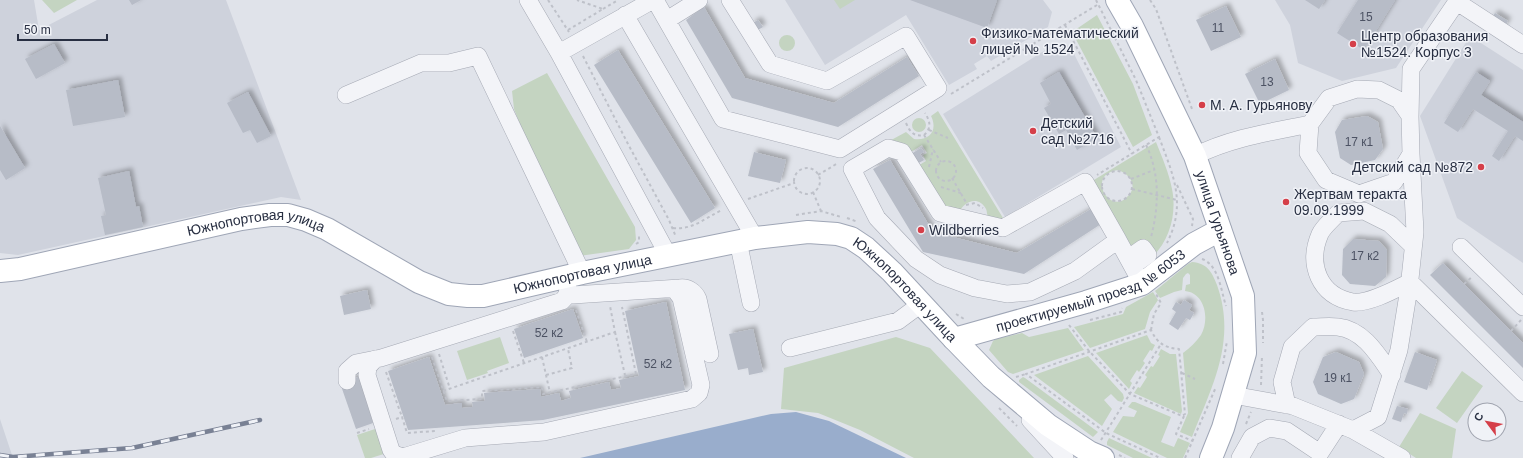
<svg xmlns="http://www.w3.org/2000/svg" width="1523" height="458" viewBox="0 0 1523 458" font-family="Arial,sans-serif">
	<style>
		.built { fill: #ced2dc }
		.green { fill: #c4d4c1; fill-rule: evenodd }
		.water { fill: #99adcc }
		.building { fill: #b7bcc7; filter: url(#shadow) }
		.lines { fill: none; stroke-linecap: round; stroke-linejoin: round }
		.minor-casing { stroke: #a5a9b4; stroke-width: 18 }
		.major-casing { stroke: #9fa6b6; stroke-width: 24 }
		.path { stroke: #bec1c9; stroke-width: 2; stroke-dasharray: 3 3; stroke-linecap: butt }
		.minor { stroke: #f3f4f8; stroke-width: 17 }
		.major { stroke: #fff; stroke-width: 22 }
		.rail-casing { stroke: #798194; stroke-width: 4.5 }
		.rail { stroke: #f0f2f7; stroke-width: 3; stroke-dasharray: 9; stroke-linecap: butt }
		.poi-dot { fill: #d53f49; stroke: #f0f2f7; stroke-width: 1.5 }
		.labels { text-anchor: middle; stroke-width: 3; stroke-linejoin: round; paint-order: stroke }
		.number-label { font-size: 12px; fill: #4c5263 }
		.poi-label { font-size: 14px; fill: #282f42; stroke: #f0f2f7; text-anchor: start }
		.street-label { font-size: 14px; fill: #282f42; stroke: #f0f2f7 }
	</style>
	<defs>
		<filter id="shadow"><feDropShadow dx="3.5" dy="-3.5" stdDeviation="2" flood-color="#0004"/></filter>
	</defs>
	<rect width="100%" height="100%" fill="#e0e3ea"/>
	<!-- built -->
	<path class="built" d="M0,0h34l5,30 58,-30h129l75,200 -20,-3 -263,58 -18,-2z
		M785,0h258l9,12 -4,15 -57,34 -4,-5 -13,8 3,5 -28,16 -43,-70 -81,50z
		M1275,0h166l-45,68 -54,13 -44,-18 -8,-38z
		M1470,36l53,34v193l-66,-45 -37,-102z
		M1055,44l15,2 51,101 -116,70 -62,-103z
		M0,419l13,39h-13z"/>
	<!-- green -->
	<path class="green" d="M42,0h35l-23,13z
		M834,0h21l-15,9z
		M1097,15l36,69 19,51 -19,12 -61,-115z
		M779 43a8 8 0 1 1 16 0a8 8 0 1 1-16 0Z
		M547,73l88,154 1,13 -7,9 -50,7 -43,-92 -22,-55 -2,-18z
		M938,111l65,107 -5,2 -10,-2c-1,-3 -1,-7 -2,-9 -7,-14 -23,-8 -27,4l-16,-5 -27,-41 10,-6 -3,-6 4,-2 -5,-8 -14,9 -26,-9 24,-13 8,7c16,2 24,-9 17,-23z
		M912 125a7 7 0 1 1 14 0a7 7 0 1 1-14 0Z
		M1156,142c6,15 13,31 16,47 5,24 -2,52 -21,69 -4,3 -9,5 -13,8l-49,-83zM1118,170c12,4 20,16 10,26 -18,21 -43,-22 -10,-26z
		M1192,262c15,1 20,10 25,23 20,56 -5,101 -25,152l-12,-5 8,-19 -5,-60c7,-5 13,-11 18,-18 9,-16 4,-42 -16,-44l1,-6 4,-1v-9l-2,-2 -2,1 -3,4 -1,12 -8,2 -14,6 -5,-7 33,-27z
		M1153,292l5,8 -8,12 -5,17 -55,19 -16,-21 49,-13 3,-7z
		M1068,328l16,22 -71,24 -5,-2 -19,-22 4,-9 3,-2 26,-6 7,4z
		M1147,335l4,8 4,2 -3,6 -2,-1 -7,11 2,2 -6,9 -2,-2 -7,11 2,2 -3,6 -33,-36z
		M500,337l9,26 -22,8 1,2 -21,7 -10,-29z
		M896,337l34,11 104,110h-120l-54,-28 -42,-17 -37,-4 3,-41z
		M1161,349l9,5h6l6,57 -1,3 -47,-21 4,-6 2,1 7,-11 -2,-2 6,-9 2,1 7,-11 -2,-1z
		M1088,356l35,38 1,4 -2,4 -4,-1 -7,-7 -7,6 8,9 -10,17 -68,-51z
		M1462,371l21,15 -26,37 -21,-15z
		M1023,377l2,1 73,54 -5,5 -74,-55v-2z
		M1132,402h3l36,15 -10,25 13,5 4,-9 12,5 -7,15h-16l-54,-26 10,-16 11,1 3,-6 -9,-4z
		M1420,413l36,16 -4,29h-36l-17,-11z
		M378,428l9,25 -16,5h-6l-8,-23z
		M1109,438l43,20h-19l-26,-13v-3z"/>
	<!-- water -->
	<path class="water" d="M796,412l33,9 77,37h-326l191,-44z"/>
	<!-- building -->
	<path class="building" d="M129,0h12l-9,5z
		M910,0h87l-10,28z
		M1305,0h20l-6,9z
		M1358,0h37l-31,50 -27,-17z
		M1226,6l15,31 -30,14 -15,-31z
		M704,7l41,71 89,25 73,-46 12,19 -81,51 -106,-29 -46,-78z
		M1495,13l13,8 -6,9 -12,-9z
		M758,20l5,7 -7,4 -5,-7z
		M54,44l11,19 -29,16 -11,-20z
		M618,50l97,158 -24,15 -97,-158z
		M1275,59l14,31 -29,14 -15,-30z
		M1059,72l38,66 -20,12 -11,-20 -7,4 -15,-26 7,-4 -11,-21z
		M1476,72l14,9 -9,14 42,27v19l-8,-5 -16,25 -7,-5 16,-25 -35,-22 -15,23 -14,-9z
		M118,80l7,37 -52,9 -7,-36z
		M248,92l23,44 -14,7 -7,-13 -7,3 -16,-30z
		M1367,116l11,6 5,27 -8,11 -24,5 -11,-7 -5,-26 7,-12z
		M0,126l25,42 -19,12 -6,-10z
		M921,148l3,4 -4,2 4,6 -7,4 -6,-10z
		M754,152l32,8 -6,23 -32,-7z
		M890,160l43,72 84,21 74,-44 10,15 -77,50 -101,-22 -50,-83z
		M129,171l7,36 3,-1 4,21 -38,8 -4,-19 5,-1 -8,-37z
		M1353,239l26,2 8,9 -1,27 -11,9 -25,-2 -8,-9 1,-26z
		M1443,263l80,80v25l-93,-93z
		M367,290l4,19 -27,6 -4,-19z
		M1184,300l8,5 -3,5 5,3 -4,7 -4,-2 -8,12 -9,-6 7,-12 -4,-3 4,-7 5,3z
		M666,302l19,88 -142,30 -135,10 -20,-59 41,-14 16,48 17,-2v5l11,-1 -1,-5 13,-1 -1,-8 56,-4 1,8 18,-4 2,8 10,-3 -2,-7 40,-9 2,8 10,-2 -2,-8 20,-4 -14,-65z
		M573,309l10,29 -59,20 -10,-29z
		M753,329l10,43 -14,3 -1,-7 -10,2 -9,-36z
		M1336,352l23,10 5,12 -10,25 -13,5 -23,-10 -5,-12 10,-25z
		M1415,352l22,8 -10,30 -23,-8z
		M358,377l15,46 -17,6 -16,-46z
		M1397,406l11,3 -1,5 -3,-1 -3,9 -9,-3z"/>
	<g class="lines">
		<defs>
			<path id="minor" d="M528,0l31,53 109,202
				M655,0l68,119 117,30 98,-61 -32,-52 -79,45 -57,-17 -40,-64
				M1457,2l66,43
				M625,15l130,223
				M667,20l32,-20
				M559,53l94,-53
				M1357,89l22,1 20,10 11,16 1,38 -17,28 -35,12 -33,-14 -18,-27 2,-29 19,-26z
				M346,95l75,-32h28l29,-7 104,217
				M1410,118l1,-49 47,-69
				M888,148l14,4 38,61 63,15 82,-46 33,58 -43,31 -45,21 -23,2 -32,-6 -35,-13 -24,-16 -39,-41 -25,-49z
				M1195,156c35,-18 76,-24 115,-32
				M1118,240l24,44
				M738,241l13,62
				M1413,246l-23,-22 -26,-13 -26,2c-6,7 -15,14 -18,21 -13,30 -1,62 33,68 16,2 43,-13 57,-20l113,111
				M1461,247l62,60
				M1143,248l5,7 -10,7 -5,-7z
				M568,293l5,2 107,-7c8,-1 15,4 18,11l12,55
				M790,348l108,-27 23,-17
				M375,359l-7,8 -1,8 24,75 3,4 9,3 62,-19 79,-6 148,-33 7,-6 2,-8 -20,-87 -6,-8 -5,-1
				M347,381v-10l9,-8 25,-5 181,-57c8,-7 6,-14 4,-24
				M1233,395l60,11 60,24 25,-13 21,-67 10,-62 6,-56 -4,-78
				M1287,405l-5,-23 10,-35 21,-20c8,0 17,-1 25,0 26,3 40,28 54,48
				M1030,420l35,38
				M1353,430l49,28
				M1240,458l12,-21 17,-9 18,3 33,22 19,-29"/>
			<g id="major">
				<path id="s1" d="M1117,0l15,26 63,130 48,140 2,57 -22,75 -12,30"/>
				<path id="s2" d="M0,271l20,-2 221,-50 29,-4h18l18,5 21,9 92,53 30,12 19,2h15l99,-23 173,-35 53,-6 29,2 14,4 15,10 26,24 62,67 37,38 57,48 41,27 14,6"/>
				<path id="s3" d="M954,339l132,-37 56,-18 52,-40 26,-14"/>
			</g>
		</defs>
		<!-- minor casing -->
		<use href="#minor" class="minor-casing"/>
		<!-- major casing -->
		<use href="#major" class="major-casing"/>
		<!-- path -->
		<path class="path" d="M548,0l21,32
			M1096,0l40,80 23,57 -62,38
			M1150,0l6,9 36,100
			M603,9l15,-9
			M1065,25l67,129
			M568,30l35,-21 -26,-9
			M583,56l45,88 41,76 7,17
			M951,94l146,-89
			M906,123c4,9 8,14 18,12 8,-7 6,-14 1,-22
			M929,130l19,8
			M924,135l17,27
			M1159,137c14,38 28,66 8,106
			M1146,145c14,28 13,62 5,92
			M936 171a10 10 0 1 1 20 0a10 10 0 1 1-20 0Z
			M929,167l4,-18
			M794 181a13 13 0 1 1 26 0a13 13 0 1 1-26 0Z
			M1102 186a15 15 0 1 1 30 0a15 15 0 1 1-30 0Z
			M818,175l20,-12
			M952,178l15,26
			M1131,179l23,-9
			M1177,185l16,34 -1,7
			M941,187l20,6
			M1132,189l45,11
			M813,192l8,19
			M748,199l46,-16
			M966,205l9,-2 8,5
			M796,215l25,-4 20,6
			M847,218l11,4
			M673,228c20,2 32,-10 49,-18
			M636,244l3,-2v-8
			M1202,259c17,6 19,32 24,47
			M1464,284l8,-7
			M576,310l11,32
			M1262,312l1,8v23
			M956,314l8,5
			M1090,320l31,-8 1,-4
			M1069,325l20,26 41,43 52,22 3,-2 -6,-65c-14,-1 -22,-6 -28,-19l-125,44 80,59 54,25
			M1151,330l3,-16 7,-11 -5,-9
			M513,331l11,32
			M1511,331l10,-11
			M615,332l10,43
			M439,354l11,35
			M432,357l15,44 35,-2v-8l60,-4 1,7 93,-20 -14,-67
			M542,357l8,36
			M1223,364l4,-23
			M386,372l16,45
			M1182,373l13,6
			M546,375l26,-7 -4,-19
			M1016,377l10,-3
			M1261,385l1,-29
			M443,391l172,-59 -5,-26
			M999,408l18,18
			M1184,416l-8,18 17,7
			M396,419l6,-2 5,16 28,-2
			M1246,424l5,-12
			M357,433l12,-4
			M1101,440l60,-96
			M1119,455l6,3
			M1185,458l31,-71"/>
		<!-- minor -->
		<use href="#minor" class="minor"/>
		<!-- major -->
		<use href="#major" class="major"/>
		<defs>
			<path id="rail" d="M0,455l13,2 119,-9 128,-28"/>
		</defs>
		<!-- rail casing -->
		<use href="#rail" class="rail-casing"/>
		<!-- rail -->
		<use href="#rail" class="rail"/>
	</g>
	<!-- markers -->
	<g class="poi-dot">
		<circle cx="973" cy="41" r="4"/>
		<circle cx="1353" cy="44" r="4"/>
		<circle cx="1202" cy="105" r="4"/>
		<circle cx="1033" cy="131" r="4"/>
		<circle cx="1481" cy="167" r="4"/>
		<circle cx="1286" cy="202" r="4"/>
		<circle cx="921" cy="230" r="4"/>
	</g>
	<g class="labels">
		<!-- number labels -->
		<g class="number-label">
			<text x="1366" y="21">15</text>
			<text x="1218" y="32">11</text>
			<text x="1267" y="86">13</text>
			<text x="1359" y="146">17 к1</text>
			<text x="1365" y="260">17 к2</text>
			<text x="549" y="337">52 к2</text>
			<text x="658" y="368">52 к2</text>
			<text x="1338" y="382">19 к1</text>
		</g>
		<!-- poi labels -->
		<g class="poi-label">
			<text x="981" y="38">Физико-математический<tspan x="981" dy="16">лицей № 1524</tspan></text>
			<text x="1361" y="41">Центр образования<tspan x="1361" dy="16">№1524. Корпус 3</tspan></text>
			<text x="1210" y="110">М. А. Гурьянову</text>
			<text x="1041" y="128">Детский<tspan x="1041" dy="16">сад №2716</tspan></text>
			<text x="1473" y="172" text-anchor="end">Детский сад №872</text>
			<text x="1294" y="199">Жертвам теракта<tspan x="1294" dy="16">09.09.1999</tspan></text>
			<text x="929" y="235">Wildberries</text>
		</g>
		<!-- street labels -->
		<g class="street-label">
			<text dy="5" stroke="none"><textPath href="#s1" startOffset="245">улица Гурьянова</textPath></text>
			<text dy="5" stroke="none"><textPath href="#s2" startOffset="262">Южнопортовая улица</textPath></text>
			<text dy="5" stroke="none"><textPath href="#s2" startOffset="610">Южнопортовая улица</textPath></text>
			<text dy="5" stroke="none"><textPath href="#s3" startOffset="146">проектируемый проезд № 6053</textPath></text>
			<text dy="5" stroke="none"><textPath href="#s2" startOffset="958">Южнопортовая улица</textPath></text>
		</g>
	</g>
	<!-- north arrow -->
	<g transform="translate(1487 422) rotate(302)"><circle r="19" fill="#f0f2f7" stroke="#a0a4af"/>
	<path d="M0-3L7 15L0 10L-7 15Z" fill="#d53f49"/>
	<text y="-6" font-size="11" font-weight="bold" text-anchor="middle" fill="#282f42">С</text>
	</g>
	<!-- scale -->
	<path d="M18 34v6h89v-6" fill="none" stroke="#282f42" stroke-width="2"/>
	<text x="24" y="34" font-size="12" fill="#282f42" stroke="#f0f2f7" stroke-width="3" paint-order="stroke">50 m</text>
</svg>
